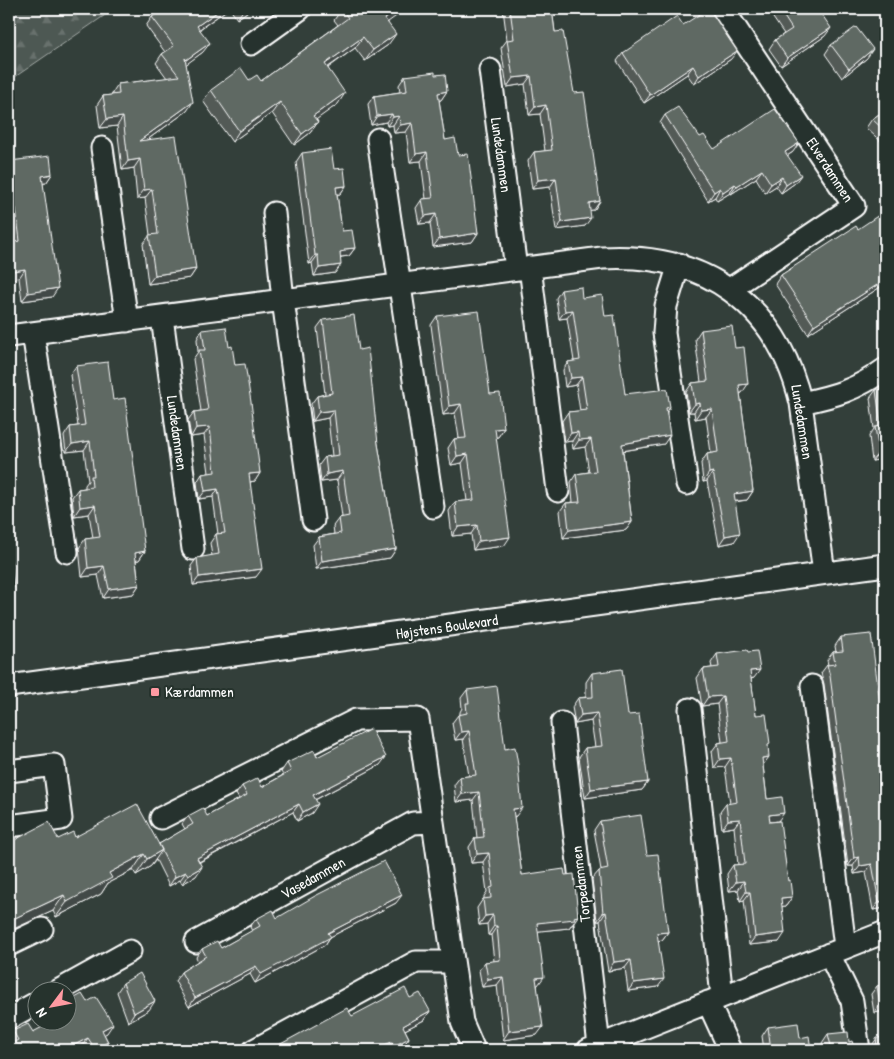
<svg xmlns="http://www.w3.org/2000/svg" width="894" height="1059" viewBox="0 0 894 1059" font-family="'Patrick Hand',sans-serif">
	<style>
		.forest { fill: url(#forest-firs); stroke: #a6aca9 }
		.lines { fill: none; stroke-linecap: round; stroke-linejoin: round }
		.minor-casing { stroke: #fff; stroke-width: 25 }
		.minor { stroke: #26332d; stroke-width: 21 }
		.wall { fill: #525a56; stroke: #fff }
		.shaded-wall { fill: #424a46; stroke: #fff }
		.building { fill: #5f6964; stroke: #fff }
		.poi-dot { fill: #ff9aa2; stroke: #26332d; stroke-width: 2 }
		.labels { text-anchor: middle; stroke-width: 4; stroke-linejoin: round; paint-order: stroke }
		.street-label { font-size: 15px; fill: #fff; stroke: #26332d }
		.poi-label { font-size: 15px; fill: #fff; stroke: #26332d; text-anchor: start }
	</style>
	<defs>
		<pattern id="forest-firs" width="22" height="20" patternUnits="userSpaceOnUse" patternTransform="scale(1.25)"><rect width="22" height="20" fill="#4d5853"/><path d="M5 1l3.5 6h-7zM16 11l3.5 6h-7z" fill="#68716d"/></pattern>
	</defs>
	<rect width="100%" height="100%" fill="#333f3a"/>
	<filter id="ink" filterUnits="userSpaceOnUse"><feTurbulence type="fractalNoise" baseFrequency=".02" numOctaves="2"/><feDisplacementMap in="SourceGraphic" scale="10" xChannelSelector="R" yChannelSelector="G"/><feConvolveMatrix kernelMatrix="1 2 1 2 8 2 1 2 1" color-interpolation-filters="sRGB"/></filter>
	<g filter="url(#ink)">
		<!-- forest -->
		<path class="forest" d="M9,9h105l-105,72z"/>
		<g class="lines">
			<defs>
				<path id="minor" d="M723,9l131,197 -124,83
					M251,44l49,-35
					M490,70l26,199
					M378,139l55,368
					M102,148l25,173
					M274,213l9,87 30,220
					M679,264l-13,42 -2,27 23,151
					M530,267l28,224
					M162,317l31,232
					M33,333l34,219
					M9,336l593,-78c102,-6 175,45 199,145l23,170
					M801,403c34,-7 55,-13 84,-34
					M9,686l876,-121
					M812,686l33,261
					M690,709l32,287
					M562,723l37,323
					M9,771l45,-6 7,54 -52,7
					M161,818l195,-98 62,-1 44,303 12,28
					M196,942l217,-119 20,-1
					M9,945l33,-16
					M829,954l23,47 7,49
					M56,992l74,-41
					M708,1002l22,48
					M9,1018l29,-16
					M254,1050l162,-88h37
					M588,1050l297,-118"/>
			</defs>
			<!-- minor casing -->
			<use href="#minor" class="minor-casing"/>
			<!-- minor -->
			<use href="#minor" class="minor"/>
		</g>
		<!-- wall -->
		<path class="wall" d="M163,9h65l-28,20 3,23 -17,12 1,47 -40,29 49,129 -6,9 -42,6 -5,-40 7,-9 -5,-37 -8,1 -3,-31 -12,2 -5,-44 -17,2 -3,-23 6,-9 9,-1v-2l6,-9 49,-6 -11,-15 6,-9 3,-2 -19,-26 6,-9z
			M230,9h21l-14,10z
			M342,9l46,13v23l-23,16 -10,-13 -27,20 10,36 -22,15 2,3 -8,11 -16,12 -22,-32 -40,29 -29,-41 8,-11 38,-10 12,1 77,-56 -4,-5z
			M503,9h49l3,23 19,61 26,108 -6,9h-4l-5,16 -29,4 -6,-43 -18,2 -4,-28 6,-9 11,-1 -5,-37 -11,1 -4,-31 -18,3 -6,-39 6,-8z
			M767,9h51l7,27 -44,30 -12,-17 6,-9 9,-6z
			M683,25l48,34 -37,25 -7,-10 -43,29 -27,-42 6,-8z
			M831,45l36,13 -25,20 -17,-24z
			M435,75l12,16 -6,9h-2l6,40 13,15 20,78 -6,9 -39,5 -3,-24 -11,1 -3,-16 6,-9h4l-5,-38 -11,1 -4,-30 -12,1 -1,-8 -6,1 -1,-4 -15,3 -3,-21 6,-8 26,-4 -1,-7 6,-9z
			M885,110v35l-19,-17 6,-9z
			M665,115l35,22 14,12 79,3 -6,4 8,27 -14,10 -5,-7 -11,7 -9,-15 -25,16 -1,-1 -13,8 -2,-4 -7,4 -48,-78z
			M302,153l32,16 12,17 -6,8h-3l5,37 13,17 -6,8 -8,1 -6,16 -21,3 -2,-13 -3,1 -13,-102z
			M10,161l42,13 -6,9h-3l9,114 -30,4 -3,-23 -10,1v-36l4,-1 -3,-26h-1v-53z
			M858,229l27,55 -77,50 -33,-50 6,-9z
			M561,290l21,8 23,18 20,78 45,13 -3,5 -3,32 -41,7 9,71 -6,8 -63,8 -3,-27 6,-8 7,-1 -2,-20 5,-8 13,-2 -4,-25 -12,2 -1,-8 -7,1 -3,-21 6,-9 12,-1 -4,-26 -11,2 -2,-17 5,-8 6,-1 -7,-43 -8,1 -3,-21z
			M437,316l53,78 14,34 -6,9h-2l8,109 -31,4 -2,-16 -19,2 -3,-25 6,-9 12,-1 -5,-38 -11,2 -3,-17 6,-9 5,-1 -4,-25 -12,2 -12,-90z
			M323,320l36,30 19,94 18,105 -6,9 -74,11 -3,-24 6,-8 15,-3 -1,-8 6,-8 3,-1 -5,-37 -16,2 -2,-17 6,-8 7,-1 -4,-38 -15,3 -2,-17 6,-8 8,-2 -8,-66z
			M202,330l27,17 6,18 25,108 -5,8 -5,1 6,95 -63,8 -2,-19 6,-8 15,-2 -2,-13 6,-9h2l-5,-37 -14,2 -2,-17 5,-8 7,-1 -5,-38 -13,2 -3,-17 6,-8 7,-1 -8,-52 5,-7 -1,-13z
			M701,330l34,18 7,45h-2l13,98 -6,9 -12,2 -1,40 -15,3 -12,-64 -4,1 -2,-19 6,-9 4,-1 -5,-36 -11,2 -1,-7h-5l-3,-20 6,-9 9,-1 -6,-43z
			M76,366l37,34 32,151 -6,9h-3l3,25 -6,9 -30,4 -5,-23 -16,2 -3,-29 6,-9 8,-1 -4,-24 -15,2 -2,-19 6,-8 7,-1v-3l3,-4 -4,-31 -18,2 -2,-16 6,-9 8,-1 -8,-51z
			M885,388v81l-5,1 -2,-10 -6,1 -3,-25 5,-7 -4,-31 6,-8z
			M841,637l44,104v167l-12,2 -7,-38 -12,2 -1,-8h-5l-24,-182 -3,-11 6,-8h1l-1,-5 6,-8h3l-1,-6z
			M717,654l37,24 -3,1 5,36 12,32 -5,18 4,34 12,22 9,60 4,16 -6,9h-4l-3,36 -30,3 -5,-45 -4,1 -2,-11 -9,1 -2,-17 6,-9h5l-4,-38 -12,2 -2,-17 6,-8 4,-1 -5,-36 -11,1 -2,-17 6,-8 4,-1 -5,-38 -15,2 -5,-28 6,-9 9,-1 -1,-5z
			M592,673l36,42 20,67 -6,8 -57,8 -6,-41 6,-9 10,-1 -4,-26 -16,3 -3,-17 6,-9 8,-1v-15z
			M467,690l38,59 11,67 -2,1 8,58 50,50h-1l-2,3 -31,3 -1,104 -34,5 -6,-55 -15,2 -3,-17 6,-8 9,-1 -3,-26h-3l-1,-11 -8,1 -2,-17 6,-9h1v-3l3,-4 -4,-30 -12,1 -2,-16 6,-9h2l-4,-38 -17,2 -2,-17 6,-8 9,-1 -6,-37 -8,1 -3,-17 6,-8 2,-1v-2l2,-4 -1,-10z
			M317,757l63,8 -65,35 -3,13 -15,8 -4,-9 -93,50 -4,14 -14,8 -2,-4 -11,6 -13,-26 -5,6 -15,9 -3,-5 -25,13 -7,11 -45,23 -3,-6 -16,7 21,-79 17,-2 84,7 26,-15 -3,-5 6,-8h19l32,-17 -3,-5 6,-8 20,1 21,-12 -2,-3 6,-9z
			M600,821l47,34 21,77 -6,8 -4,1v46l-30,4 -3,-23 -17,3 -8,-50h-3l-5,-42 7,-8 2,-1 -7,-40z
			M396,903l-66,34 -5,8 -70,38 -5,-9 -61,33 -14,-26 6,-9 17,-11 -2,-4 6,-8 19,-1 31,-17 -2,-4 6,-8 21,-1z
			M885,979v36v-4l-11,2 -3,-19 6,-8 4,-1z
			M123,983l26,27 -21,12 -11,-30z
			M410,998l20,13 -6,9 -19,10 4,8 -6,8 -7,4h-122l3,-4 75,-30z
			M68,1002h19l20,31 -3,1 4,8 -6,8h-17l-3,-4 -72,-2 -1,-6 4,-7 20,1 35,-10z
			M768,1027l32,11 11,12h-47l-2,-14z
			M828,1034l21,8 6,8h2h-33l-2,-7z
			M877,1038l8,12h-14v-3z"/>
		<!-- shaded-wall -->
		<path class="shaded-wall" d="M221,9h7l-37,26 6,-9z
			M244,9h7l-14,10z
			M399,9h7l-29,21 8,-11z
			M831,28l-6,8 -44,30 6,-8z
			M396,34l-8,11 -23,16 8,-11z
			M363,37l-8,11 -38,27 8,-11z
			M210,43l-7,9 -23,17 6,-9z
			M873,49l-6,9 -25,20 7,-9z
			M737,51l-6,8 -37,25 5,-8z
			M693,66l-6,8 -43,29 6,-8z
			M531,76l-6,8 -18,3 6,-9z
			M447,91l-6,9 -9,1 6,-8z
			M345,93l-7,11 -32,23 7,-11z
			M193,102l-6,9 -54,39 6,-9z
			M280,102l-8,11 -40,29 7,-11z
			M546,105l-6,9 -11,1 6,-8z
			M392,114l-6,8 -15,3 6,-9z
			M399,116l-6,9 -6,1 6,-9z
			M123,117l-6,9 -17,2 7,-9z
			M318,122l-8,11 -16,12 8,-11z
			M412,123l-6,9 -12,1 6,-8z
			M799,143l-6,9 -14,9 6,-9z
			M427,152l-6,9 -11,1 6,-8z
			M140,159l-6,9 -12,2 6,-9z
			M762,170l-6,8 -25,16 6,-8z
			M52,174l-6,9 -10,1 6,-8z
			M801,175l-6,8 -14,10 5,-8z
			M782,177l-6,9 -11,7 6,-9z
			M556,178l-6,9 -18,2 6,-9z
			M735,184l-5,9 -13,8 6,-9z
			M346,186l-6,8 -9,1 5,-8z
			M720,188l-5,9 -7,4 6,-9z
			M152,189l-7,9 -8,1 7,-9z
			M600,201l-6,9 -11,1 6,-8z
			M16,208l-6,8h-1v-7z
			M436,214l-6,9 -11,1 6,-8z
			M591,218l-6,8 -29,4 6,-8z
			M478,233l-6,9 -39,5 6,-8z
			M355,248l-6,8 -8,1 -2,3 1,-8 5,-3z
			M315,255h3l-6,8 -3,1z
			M341,265l-6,8 -21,3 5,-8z
			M25,269l-6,9 -10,1v-3l4,-5z
			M196,269l-6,9 -42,6 7,-9z
			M885,280v4l-77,50 6,-9z
			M58,288l-6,9 -30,4 6,-8z
			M573,310l-6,8 -8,1 6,-8z
			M582,377l-6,8 -11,2 6,-9z
			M748,384l-6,9 -9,1 6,-9z
			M700,403l-6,9h-5l6,-8z
			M461,404l-6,9 -12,2 6,-9z
			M712,409l-6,8 -11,2 6,-9z
			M334,410l-6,8 -15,3 6,-9z
			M210,427l-6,8 -13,2 5,-9z
			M504,428l-6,9 -9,1 6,-9z
			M578,432l-6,9 -7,1 6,-9z
			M670,435l-6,9 -48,8 6,-8z
			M591,439l-6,8 -12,2 6,-9z
			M90,441l-6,9 -18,2 6,-8z
			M885,451l-7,9 -6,1 7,-9z
			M468,454l-6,9 -11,2 6,-9z
			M885,462v7l-5,1z
			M343,471l-6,9 -16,2 6,-8z
			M713,472l-6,9 -4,1 6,-9z
			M260,473l-5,8 -12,2 6,-9z
			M218,489l-5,8 -14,2 6,-8z
			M753,491l-6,9 -19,2 6,-8z
			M95,505l-6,9 -15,2 6,-9z
			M632,522l-6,8 -63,8 6,-8z
			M477,525l-6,9 -19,2 6,-9z
			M740,533l-6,9 -15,3 6,-9z
			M510,537l-6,9 -31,4 6,-9z
			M396,549l-6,9 -74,11 6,-8z
			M145,551l-6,9 -10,1 6,-8z
			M104,566l-6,9 -16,2 6,-9z
			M262,569l-6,8 -63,8 6,-8z
			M139,585l-6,9 -30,4 6,-9z
			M14,587l-5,8v-7z
			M760,670l-6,8 -10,2 6,-9z
			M723,696l-6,8 -15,2 6,-9z
			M597,713l-6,8 -16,3 6,-9z
			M469,731l-6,8 -8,1 6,-8z
			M386,757l-6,8 -73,39 6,-9z
			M769,757l-6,8 -7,1 6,-8z
			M731,758l-6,9 -11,1 6,-9z
			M648,782l-6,8 -57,8 6,-9z
			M479,792l-6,8 -17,2 6,-8z
			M299,804l-6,8 -102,54 6,-8z
			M318,804l-6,9 -15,8 6,-9z
			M522,808l-6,8 -9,2 6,-9z
			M784,813l-6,8 -15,2 6,-8z
			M740,819l-6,8 -12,2 6,-9z
			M162,850l-11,16 -15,9 11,-16z
			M489,853l-6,9 -12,1 6,-9z
			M144,854l-11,16 -25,13 -7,11 -45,23 11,-15 42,-29z
			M859,857l-6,9h-5l6,-8z
			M872,864l-6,8 -12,2 6,-8z
			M202,867l-6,9 -14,8 6,-9z
			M186,872l-6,8 -11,6 6,-9z
			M744,881l-6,9 -9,1 7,-9z
			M746,892h4l-6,8 -4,1z
			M64,895l-11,16 -44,20v-7l6,-6z
			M402,895l-6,8 -66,34 -5,8 -70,38 6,-9 67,-41z
			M792,897l-6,9 -11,1 6,-9z
			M885,901v7l-12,2 6,-8z
			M606,912l-6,9h-3l6,-8z
			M493,915l-6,9 -8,1 6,-9z
			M578,916l-6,9h-1l-2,3 -38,4 6,-9z
			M494,926h3l-6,9h-3z
			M668,932l-6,8 -11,2 6,-9z
			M785,933l-6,9 -30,3 6,-8z
			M631,960l-6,8 -17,3 6,-9z
			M256,966l-6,8 -61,33 6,-9z
			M503,977l-6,8 -15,2 6,-8z
			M544,977l-6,8 -8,1 6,-8z
			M664,979l-6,8 -30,4 6,-8z
			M155,1001l-6,9 -21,12 6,-9z
			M885,1004v7l-11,2 6,-8z
			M430,1011l-6,9 -27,14 6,-8z
			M113,1024l-6,9 -11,6 6,-9z
			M543,1027l-6,8 -34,5 6,-9z
			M88,1038l-6,8 -7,4h-10z
			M409,1038l-6,8 -7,4h-5l3,-4z
			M108,1042l-6,8h-8l1,-1z
			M392,1042l-6,8h-14z"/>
		<!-- building -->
		<path class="building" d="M163,9h58l-24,17 13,17 -24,17 -1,-2 8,44 -54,39 37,-5 20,133 -41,6 -6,-40 9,-1 -6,-45 -8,1 -4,-31 -12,2 -5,-44 -16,2 -4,-23 16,-2 -1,-10 61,-8 -17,-22 12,-8 -22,-29z
			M342,9h57l-14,10 11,15 -23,16 -10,-13 -38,27 20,29 -32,23 5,6 -16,12 -22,-32 -41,29 -28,-41 30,-22 8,12 8,-5 4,6 87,-63z
			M510,9h42l3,23 8,-1 11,62 10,-1 16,109 -11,2 2,15 -29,4 -6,-44 -18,2 -4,-28 18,-2 -6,-45 -11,2 -4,-31 -18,2 -6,-38 7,-1z
			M708,9h1l28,42 -38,25 -6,-10 -43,29 -27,-42 54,-37 6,9z
			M779,9h39l13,19 -44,30 -12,-18 17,-11z
			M856,27l17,22 -24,20 -18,-24z
			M435,72v3l10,-1 2,17 -9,2 7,47 10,-2 3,17 10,-1 10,79 -39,6 -3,-25 -11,2 -3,-17 11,-1 -6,-46 -11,2 -4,-31 -12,2 -1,-9 -6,1 -1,-3 -15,2 -3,-20 33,-5 -2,-15z
			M678,107l22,30 4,-2 10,14 61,-40 24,34 -14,9 16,23 -15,10 -4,-8 -11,7 -9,-14 -25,16 -2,-2 -12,8 -3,-4 -6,4 -49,-77z
			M885,110v21l-13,-12z
			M331,149l3,20 10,-1 2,18 -10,1 6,44 10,-1 3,18 -10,1v2l-5,1 1,13 -22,3 -1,-13h-3l-13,-102z
			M50,156l2,18 -10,2 16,112 -30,5 -3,-24 -12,2 -4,-28 11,-2 -4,-33 -7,1v-17l5,-1 -4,-30z
			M885,211v69l-71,45 -33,-50 75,-49 2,3z
			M581,287l1,11 20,-3 3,21 9,-1 11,79 42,-5 3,18 -4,1 4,27 -48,9 10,78 -63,8 -3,-27 14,-1 -4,-28 20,-3 -5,-32 -12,1 -1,-8 -7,1 -3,-21 19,-2 -5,-33 -11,1 -3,-16 12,-2 -7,-50 -8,1 -4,-21z
			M479,311l11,83 10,-1 4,35 -9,1 15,108 -31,4 -2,-16 -19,2 -3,-25 19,-2 -6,-46 -11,2 -3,-17 12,-1 -5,-34 -12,2 -12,-90z
			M354,315l5,35 9,-2 10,96 18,105 -74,12 -3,-24 22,-4 -2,-15 10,-2 -6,-45 -16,3 -2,-17 14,-2 -5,-45 -15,2 -2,-16 15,-3 -9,-73z
			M732,326l3,22 9,-1 4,37 -9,1 14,106 -19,3 6,39 -15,3 -12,-64 -4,1 -2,-19 11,-2 -6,-43 -11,1 -1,-7 -5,1 -3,-21 16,-2 -7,-51z
			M226,327l3,20 3,-1 3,19 10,-1 6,38 9,71 -11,1 13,95 -63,8 -2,-19 22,-4 -3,-20 9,-1 -7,-44 -13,2 -3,-17 13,-2 -5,-45 -14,1 -2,-16 14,-2 -9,-60h6l-3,-20z
			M108,362l5,38 12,-2 20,153 -10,2 4,32 -30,4 -5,-23 -16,2 -3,-29 15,-2 -5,-32 -15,2 -2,-18 14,-2 -1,-11h3l-4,-35 -18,3 -2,-17 15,-2 -9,-59z
			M885,388v69v-6l-6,1 -4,-25 6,-1 -5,-36z
			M9,547l5,40 -5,1z
			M871,634l14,107v160l-6,1 -7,-38 -12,2 -1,-9 -5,1 -24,-182 -3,-11 8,-1 -2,-12 10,-1 -2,-14z
			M747,650l1,2 9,-1 3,19 -10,1 6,44 10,-1 4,30 -2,1 1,12 -7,1 5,41 15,-2 2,16 -15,2 1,7 10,-1 8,60 2,-1 2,17 -11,1 4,35 -30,4 -5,-45h-4l-2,-11 -8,1 -3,-17 12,-1 -5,-45 -12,1 -2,-16 11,-2 -6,-44 -11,1 -2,-16 11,-2 -6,-45 -15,1 -5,-28 16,-2 -2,-13z
			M622,669l6,46 11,-1 9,68 -57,7 -6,-41 17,-2 -5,-33 -16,2 -3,-17 15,-1 -1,-24z
			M497,686l8,63 10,-2 3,18 4,43 -9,1 9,66 42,-6 1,6 9,-1 4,42 -4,1 1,2 -38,4 7,54 -8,1 7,49 -34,4 -6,-54 -15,2 -3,-17 15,-2 -3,-34h-3l-1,-11 -8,1 -2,-17 8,-1 -1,-10 3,-1 -4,-34 -12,1 -2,-16 9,-1 -5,-45 -17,2 -2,-17 16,-2 -7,-44 -8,1 -3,-17 9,-2 -1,-10h3l-2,-13z
			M371,729l15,28 -73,38 5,9 -15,8 -4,-8 -102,54 5,9 -14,8 -2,-3 -11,5 -13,-25v-2l-3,-6 34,-20 -5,-8 15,-8 4,8 40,-21 -5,-9 16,-8 4,9 29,-16 -4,-8 27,-13 3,7z
			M137,804l25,46 -15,9 -3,-5 -35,19 3,5 -45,24 -3,-7 -49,23 -6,6v-81l40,-21 9,17 15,-7 2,5z
			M641,815l6,40 11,-1 10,78 -11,1 7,46 -30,4 -3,-23 -17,2 -8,-50 -3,1 -4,-42 9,-2 -8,-48z
			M384,861l18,34 -74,38 3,4 -70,37 -5,-8 -61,32 -14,-26 25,-16 -4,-7 15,-8 4,7 39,-22 -4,-7 17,-9 4,8 38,-22z
			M140,973l15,28 -21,12 -11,-30z
			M885,984v20l-5,1 -3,-19z
			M405,988l5,10 10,-5 10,18 -27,15 6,12 -15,8 -2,-4 -20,8h-93l-2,-4 70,-38 5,8z
			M82,994l5,8 9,-5 17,27 -11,6 6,12 -13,7 -7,-11 -23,12h-56v-5l9,-5 -5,-9 15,-7 5,8 19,-10h16v-9l4,-3 -4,-8z
			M798,1023l2,15 9,-2 2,14h-40l-3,-23z
			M848,1032l1,10 3,-1 3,9h2h-25l-4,-16z
			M885,1037v13h-14l5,-3 1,-9z"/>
	</g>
	<!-- markers -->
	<rect class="poi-dot" x="150" y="687" width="10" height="10" rx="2.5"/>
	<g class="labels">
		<!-- street labels -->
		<g class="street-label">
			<text transform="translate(501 155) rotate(82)" y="5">Lundedammen</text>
			<text transform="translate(830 170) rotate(57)" y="5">Elverdammen</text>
			<text transform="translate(802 422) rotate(81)" y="5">Lundedammen</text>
			<text transform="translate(177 433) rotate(82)" y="5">Lundedammen</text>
			<text transform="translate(447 627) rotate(-8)" y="5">Højstens Boulevard</text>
			<text transform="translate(313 878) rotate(-29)" y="5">Vasedammen</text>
			<text transform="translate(581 884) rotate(-97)" y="5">Torpedammen</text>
		</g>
		<!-- poi labels -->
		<g class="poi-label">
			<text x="165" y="697">Kærdammen</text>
		</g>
	</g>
	<!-- margin -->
	<rect width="894" height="1059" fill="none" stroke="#26332d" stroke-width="30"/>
	<rect x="15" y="15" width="864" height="1029" fill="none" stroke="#fff" stroke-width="2" filter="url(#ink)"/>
	<!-- north arrow -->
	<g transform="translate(52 1006) rotate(238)"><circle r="24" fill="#26332d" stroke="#7d8581"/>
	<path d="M0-4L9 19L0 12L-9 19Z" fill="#ff9aa2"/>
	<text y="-8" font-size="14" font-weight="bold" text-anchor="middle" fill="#ffffff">N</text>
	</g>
</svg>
